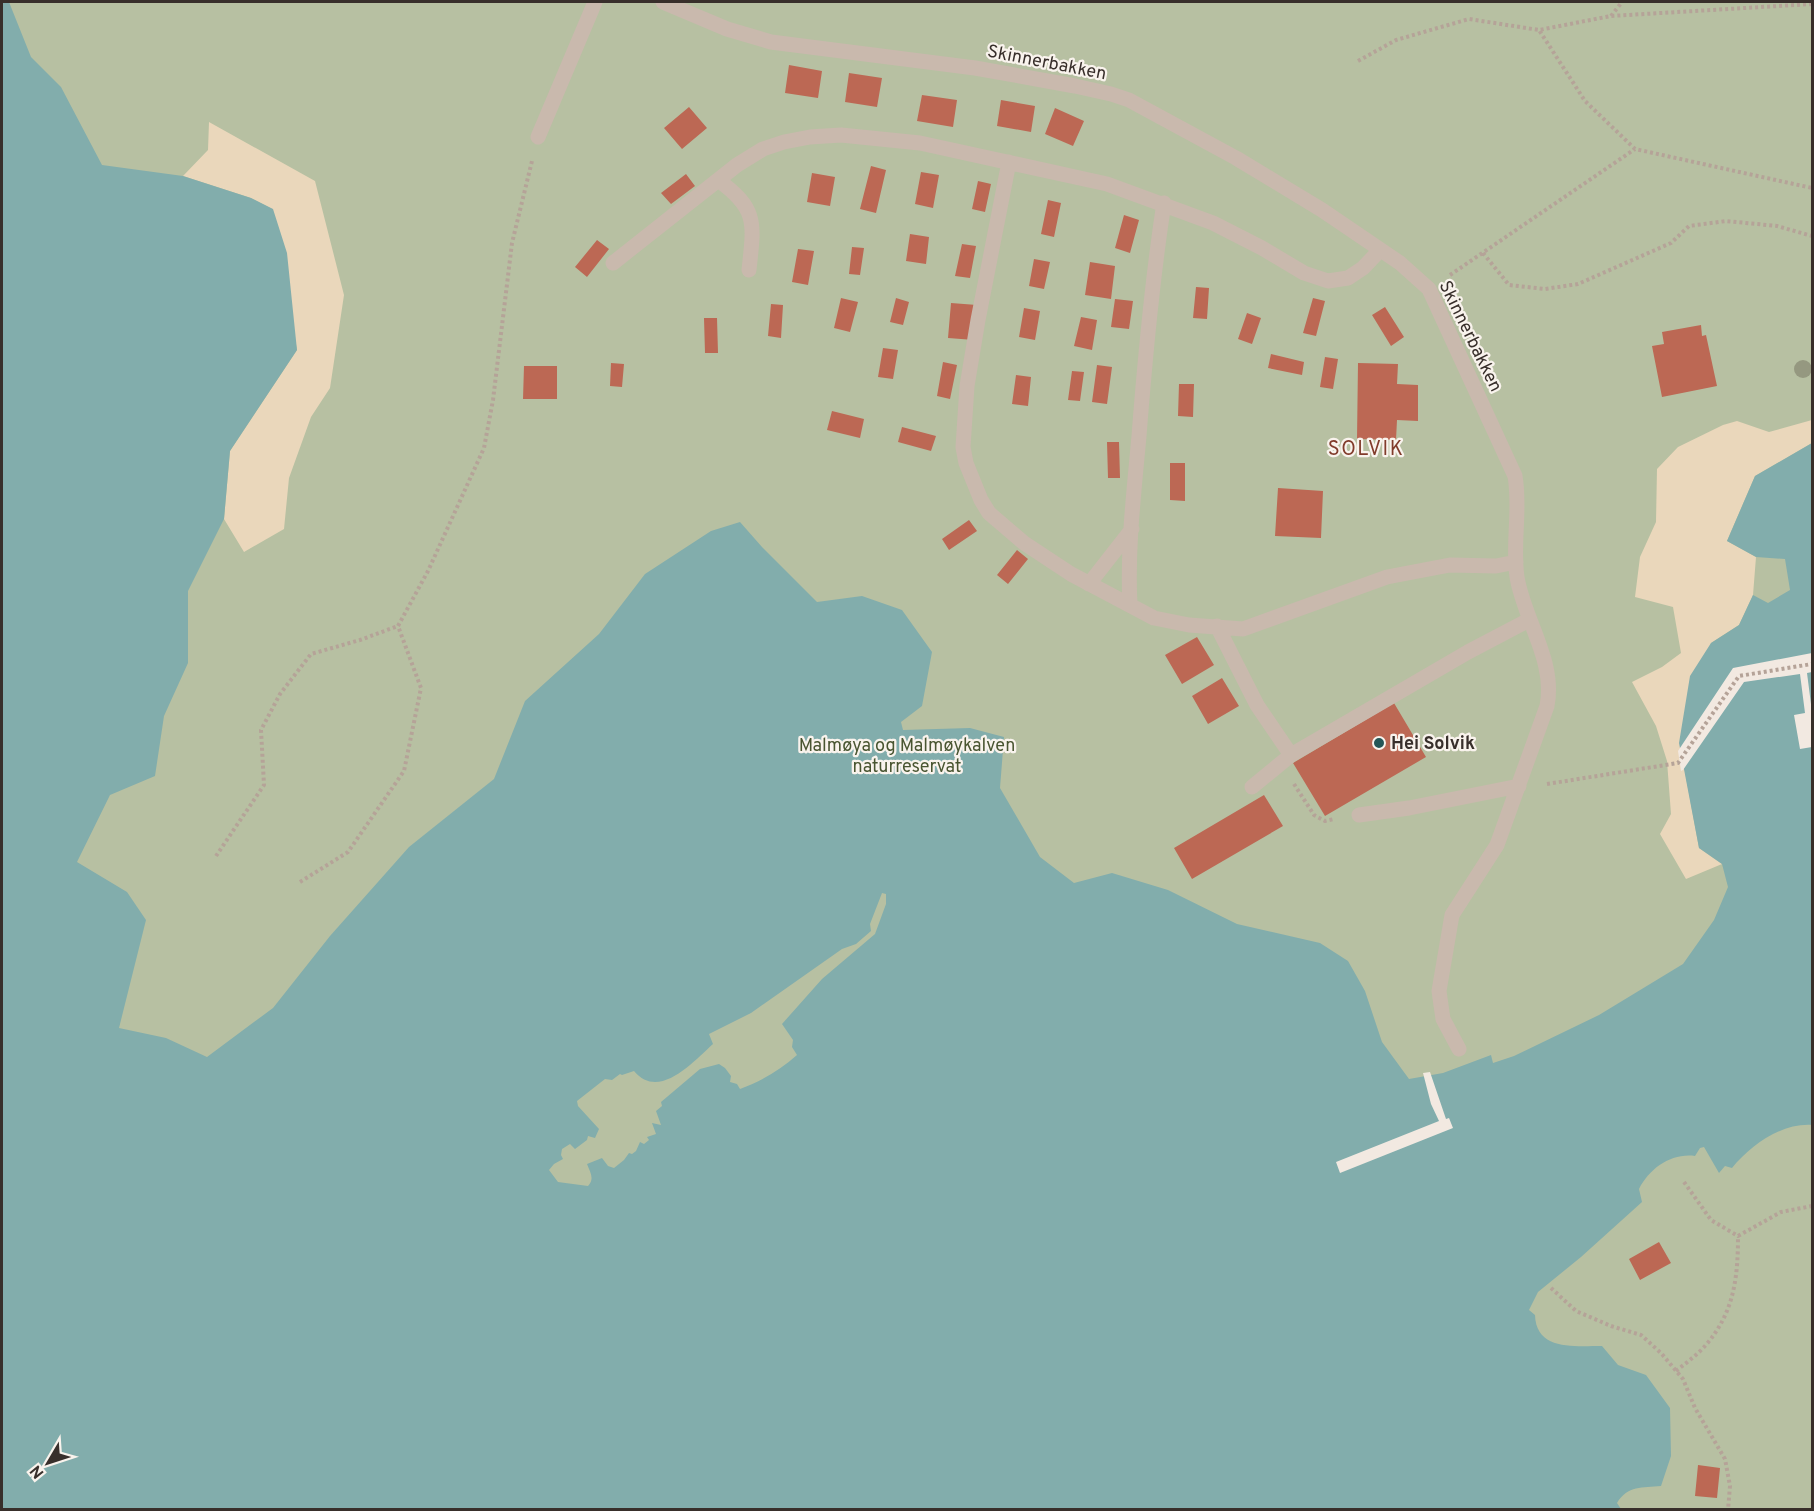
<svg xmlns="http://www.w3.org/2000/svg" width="1814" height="1511" viewBox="0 0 1814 1511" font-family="Overpass,sans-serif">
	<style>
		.green { fill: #b7c0a2 }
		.sand { fill: #ead7bb }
		.water { fill: #82adac; fill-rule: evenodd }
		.pier { fill: #f2e9e1 }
		.building { fill: #bc6854 }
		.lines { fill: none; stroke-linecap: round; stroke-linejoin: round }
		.path { stroke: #b5a398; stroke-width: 4; stroke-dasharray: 3 3; stroke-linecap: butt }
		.lane { stroke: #c9b9ad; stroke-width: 15 }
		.tree { fill: #959880 }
		.poi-dot { fill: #245657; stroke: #f9f3ed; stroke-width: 2 }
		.labels { text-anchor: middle; stroke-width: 4.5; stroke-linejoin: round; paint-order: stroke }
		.street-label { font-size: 18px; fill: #382f2b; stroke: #f9f3ed }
		.poi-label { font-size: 18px; font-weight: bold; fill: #382f2b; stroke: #f9f3ed; text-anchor: start }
		.park-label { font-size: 18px; fill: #495531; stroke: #f9f3ed }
		.neighbourhood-label { font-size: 20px; letter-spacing: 1.5px; fill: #813b2b; stroke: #f9f3ed }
	</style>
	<rect width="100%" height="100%" fill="#f2e9e1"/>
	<!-- green -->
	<path class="green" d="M2,2h1810v1507h-1622l-188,-262z"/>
	<!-- sand -->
	<path class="sand" d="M209,122l106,59 29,114 -14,93 -19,29 -22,61 -5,51 -40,23 -20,-33 6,-68 67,-101 -25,-141 -21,-11 -68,-22 25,-26z
		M1812,420v23l-57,33 -28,65 29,16 -3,38 -14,30 -28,18 -28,118 16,87 23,16 -36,15 -26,-45 11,-20 -4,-53 -11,-35 -24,-44 30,-15 19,-14 -8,-46 -38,-10 5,-40 16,-35 1,-53 21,-22 45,-22 14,-4 32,11z"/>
	<!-- water -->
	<path class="water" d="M2,2h7l22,55 30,30 41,78 81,11 68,22 22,11 14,44 10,97 -67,101 -6,68 -36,72v72l-24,53 -9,60 -45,19 -33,67 50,30 19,28 -27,108 47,10 41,19 66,-49 57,-72 79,-89 85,-68 31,-78 74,-67 46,-60 66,-43 29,-9 22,25 55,55 45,-6 40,14 30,42 -10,54 -21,16 2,8 67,-2 34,9 -4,51 40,69 34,26 38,-10 56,17 69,34 83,19 28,18 17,30 17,51 27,37 34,-6 48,-18 2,8 21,-7 85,-41 84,-51 31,-44 14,-33 -6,-23 -23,-16 -20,-105 11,-67 21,-33 28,-18 14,-30 15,8 22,-13 -5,-31 -29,-2 -29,-16 28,-65 57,-33v682c-31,-2 -61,20 -80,43l-7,-2 -6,7 -15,-26 -4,1 -5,8c-24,-3 -45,12 -56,33l3,13 -61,55 -43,35 -9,18 6,5c1,36 40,31 67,31l16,19 28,10 24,33 1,48 -10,30c-19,2 -33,-1 -44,17l4,6 -1619,1zM882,893l4,1v10l-11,30 -53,45 -40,45 11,16 -1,7 5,8c-17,15 -35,26 -57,34l-3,-5 -7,-2 1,-6 -6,-8 -6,-4 -19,5 -39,33 1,4 -6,5 5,14 -9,-2 4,11 -9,3 2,3 -5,4 -4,-2 -4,9 -4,3 -3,-1 -5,7 -10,8 -6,-2 -6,-8 -15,6c3,8 8,15 1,22l-30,-4 -9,-12 5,-6 9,-5 -2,-4 1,-6 8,-5 5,5 12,-9 1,-4 7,2 4,-9 -21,-23 -1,-5 28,-22 7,1 8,-6 2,1 12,-4c25,30 59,-9 79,-27l-4,-10 42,-21 91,-64 14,-5 15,-13 -1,-7z"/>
	<!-- pier -->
	<path class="pier" d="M1812,653v19l-5,1 5,39v35l-12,2 -6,-34 11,-2 -5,-39 -56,8 -61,88 -2,1 -3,-20 55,-83z
		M1430,1072l16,47 3,-1 4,10 -113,45 -4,-11 103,-41 -8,-17 -8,-31z"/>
	<!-- building -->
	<path class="building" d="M789,65l33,6 -4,27 -33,-5z
		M849,73l33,5 -5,29 -32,-5z
		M922,95l35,5 -4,27 -36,-6z
		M1001,100l34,6 -4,26 -34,-6z
		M689,107l18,21 -25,21 -18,-21z
		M1055,108l29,13 -11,25 -28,-12z
		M871,166l15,4 -10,43 -16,-4z
		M921,172l18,3 -6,33 -18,-4z
		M812,173l23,4 -5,29 -23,-4z
		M686,174l9,12 -24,18 -10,-11z
		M978,181l13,3 -6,28 -13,-3z
		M1048,200l13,3 -7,34 -13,-3z
		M1124,215l15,5 -9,33 -15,-5z
		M910,234l19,3 -3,27 -20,-3z
		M597,240l12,9 -22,28 -12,-10z
		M962,244l14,2 -6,32 -15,-2z
		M852,247l12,1 -4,27 -11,-1z
		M798,249l16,2 -6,34 -16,-3z
		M1034,259l16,3 -6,27 -15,-3z
		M1090,262l25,4 -4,33 -26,-4z
		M1196,287l13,1 -2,31 -14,-1z
		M841,298l17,4 -8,30 -16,-4z
		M896,298l13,4 -6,23 -13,-3z
		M1313,298l12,3 -9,35 -13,-3z
		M1115,299l18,2 -4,28 -18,-2z
		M951,303l26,2 -3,35 -26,-2z
		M771,304l12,1 -2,33 -13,-2z
		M1385,307l19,30 -13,9 -19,-31z
		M1024,308l16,3 -5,29 -16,-3z
		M1247,313l14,5 -9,26 -14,-5z
		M1081,317l16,3 -5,30 -18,-4z
		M704,318h13l1,35h-13z
		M1701,325l1,11 4,-1 11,51 -55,11 -10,-51 12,-2 -2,-12z
		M883,348l15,2 -5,29 -15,-2z
		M1271,354l33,8 -2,13 -34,-7z
		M1325,357l13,2 -5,30 -13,-2z
		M943,362l14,3 -7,34 -13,-3z
		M611,363l13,1 -2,23 -12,-1z
		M1358,363l40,1 -1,20 21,1v36l-21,-1 -1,20 -39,-1z
		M1097,365l15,2 -5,37 -15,-2z
		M524,366h33v33h-34z
		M1072,371l12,1 -4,29 -12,-1z
		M1016,375l15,2 -3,29 -16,-2z
		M1179,384h15l-1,33 -15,-1z
		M832,411l32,8 -4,19 -33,-8z
		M902,427l34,9 -5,15 -33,-9z
		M1107,442h12l1,36h-12z
		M1170,463h15v38l-15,-1z
		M1278,488l45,3 -2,47 -46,-2z
		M969,520l8,11 -28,19 -7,-11z
		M1017,550l11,9 -20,25 -11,-9z
		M1197,637l17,28 -32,19 -17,-29z
		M1222,678l17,28 -31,18 -16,-28z
		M1394,703l32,54 -101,59 -32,-53z
		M1264,795l19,31 -91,53 -18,-31z
		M1659,1242l12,21 -31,17 -11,-21z
		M1698,1465l22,3 -3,30 -22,-2z"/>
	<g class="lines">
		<!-- path -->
		<path class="path" d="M1812,4l-201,12 -72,14 46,71 50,48 177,39
			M1611,16l11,-14
			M1358,61l38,-21 73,-21 70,11
			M1483,253l26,32 36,4 33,-5 93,-41 18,-17 37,-5 51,5 35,10
			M1450,275l185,-126
			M1294,784l20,31 11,6 9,-2
			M1547,784l131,-21 61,-87 73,-12
			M216,856l48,-71 -3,-55 19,-36 31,-40 49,-14 38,-14
			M300,882l48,-30 56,-81 17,-83 -23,-62 30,-55 56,-123 9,-48 19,-157 20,-82
			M1684,1182l27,38 27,16 43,-24 31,-6
			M1551,1288l25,23 35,15 30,9 20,18 22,26 12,29 30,51 5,27 -2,24
			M1676,1371c10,-8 21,-16 29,-25 29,-33 33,-68 33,-110"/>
		<!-- lane -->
		<path class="lane" d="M663,2l64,27 44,13 204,26 100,18 36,8 18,6 107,58 86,52 78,53 29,26 86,187c6,34 -3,67 2,101 7,43 39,84 30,129l-50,139 -45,70 -13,76 4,28 16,30
			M538,137l57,-135
			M1009,162l-31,158 -11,66 -4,61 3,16 15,37 8,13 35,30 47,31 83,44 35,7 54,4 144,-52 63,-12 46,1 20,-4
			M718,180c40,29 36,43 31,90
			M613,263l124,-98 26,-16 21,-7 26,-5 31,-2 79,8 187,41 106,39 49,25 42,25 24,8 20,-3 15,-10 17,-18
			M1089,584l43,-55
			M1130,605c-3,-56 4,-113 9,-169 6,-78 13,-156 25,-233
			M1217,626l40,79 34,50
			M1252,787l39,-32 177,-103 61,-32
			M1359,815l50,-7 110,-22"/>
	</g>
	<!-- trees -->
	<circle class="tree" cx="1803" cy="369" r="9"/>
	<!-- markers -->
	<circle class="poi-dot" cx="1379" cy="743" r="6"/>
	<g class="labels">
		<!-- street labels -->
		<g class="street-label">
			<text transform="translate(1047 62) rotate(11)" y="6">Skinnerbakken</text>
			<text transform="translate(1471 336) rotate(64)" y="6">Skinnerbakken</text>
		</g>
		<!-- poi labels -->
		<g class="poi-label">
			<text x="1391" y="749">Hei Solvik</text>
		</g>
		<!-- park labels -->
		<g class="park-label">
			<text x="907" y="751">Malmøya og Malmøykalven<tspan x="907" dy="21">naturreservat</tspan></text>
		</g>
		<!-- neighbourhood labels -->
		<g class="neighbourhood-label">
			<text x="1366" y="455">SOLVIK</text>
		</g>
	</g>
	<!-- border -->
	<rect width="1814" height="1511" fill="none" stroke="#382f2b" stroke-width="6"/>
	<!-- north arrow -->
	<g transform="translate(48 1463) rotate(231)" stroke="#f9f3ed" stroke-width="4.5" paint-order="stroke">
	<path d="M0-4.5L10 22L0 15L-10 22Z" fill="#382f2b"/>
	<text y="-9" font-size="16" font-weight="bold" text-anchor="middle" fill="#382f2b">N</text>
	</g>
</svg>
